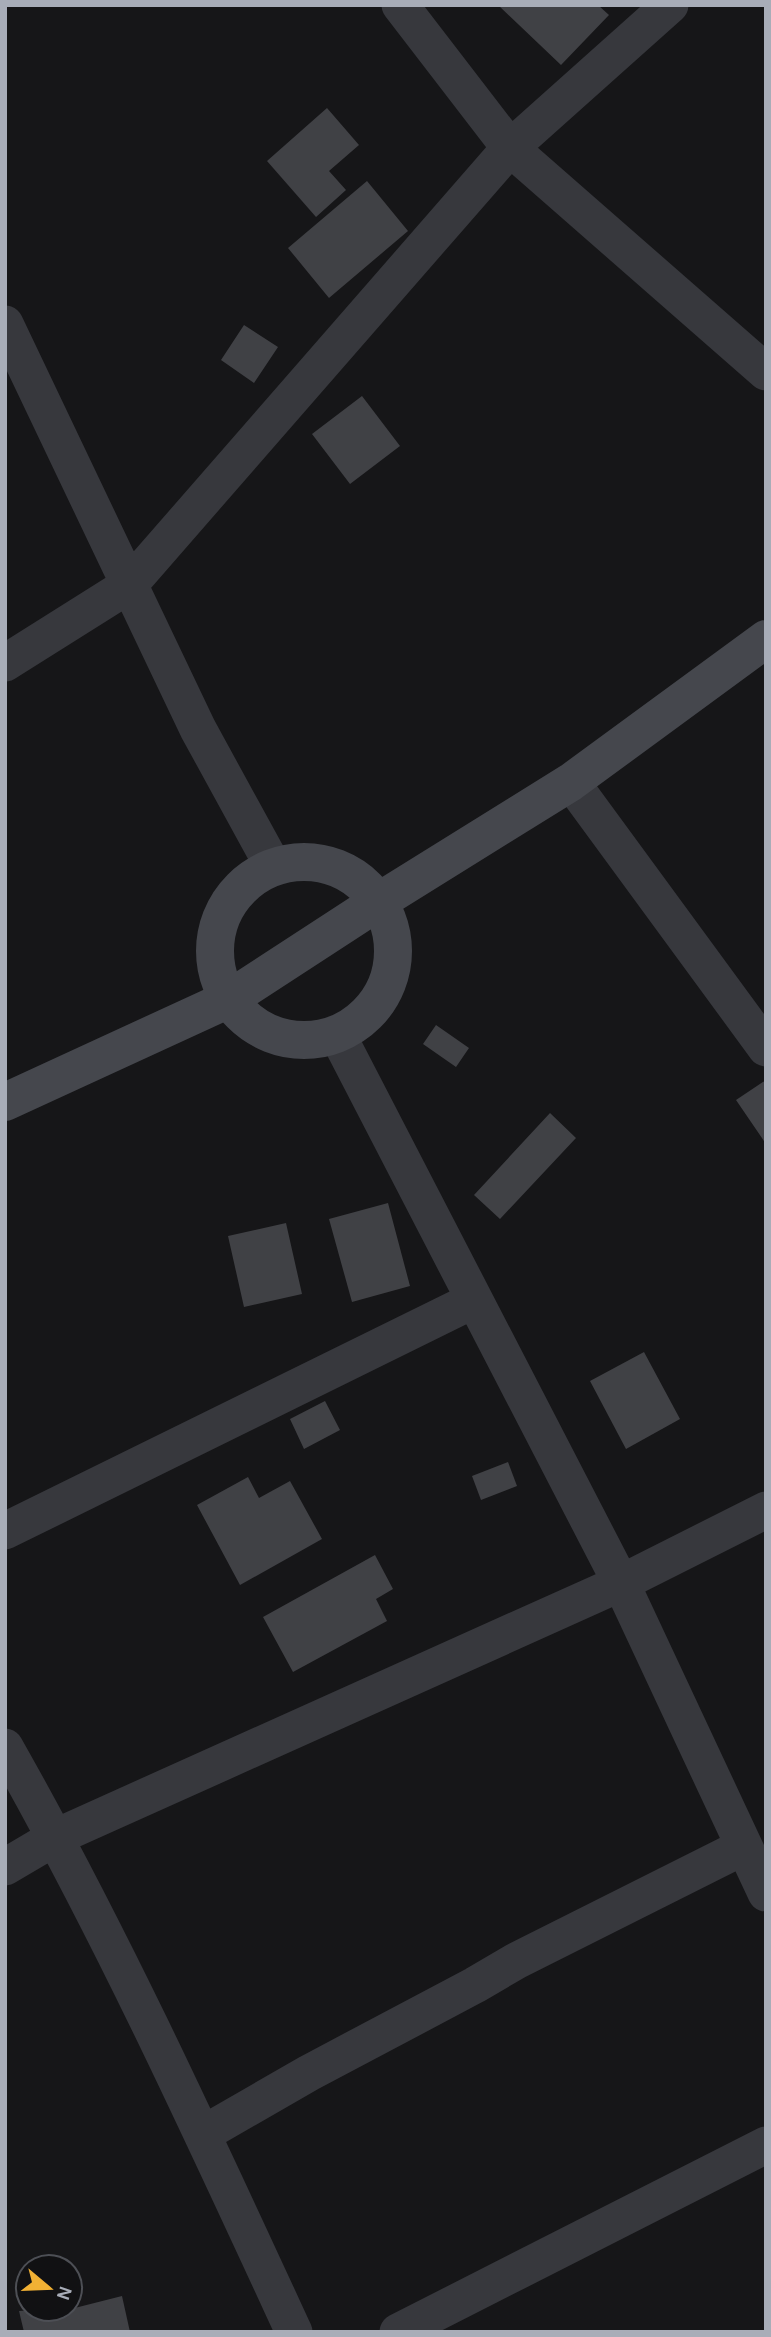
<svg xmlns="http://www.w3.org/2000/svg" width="771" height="2337" viewBox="0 0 771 2337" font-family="Karla,sans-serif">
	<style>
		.building { fill: #404145 }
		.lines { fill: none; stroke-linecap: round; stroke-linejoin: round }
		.street { stroke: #37383d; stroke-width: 37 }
		.secondary { stroke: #45474d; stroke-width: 38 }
	</style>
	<rect width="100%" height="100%" fill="#161618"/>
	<!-- building -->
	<path class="building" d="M498,5h100l11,10 -48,50z
		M327,108l32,37 -30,26 17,19 -30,27 -49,-56z
		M367,181l41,50 -79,67 -41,-50z
		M244,325l34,22 -24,36 -33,-23z
		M362,396l38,50 -50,38 -38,-50z
		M436,1025l33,23 -13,19 -33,-23z
		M766,1080v64l-30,-44z
		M550,1113l26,25 -76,81 -26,-24z
		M388,1203l22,83 -58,16 -23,-83z
		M286,1223l16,71 -58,13 -16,-71z
		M644,1352l36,67 -54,30 -36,-68z
		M325,1401l15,29 -36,19 -14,-30z
		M508,1462l9,24 -36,14 -9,-24z
		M248,1477l11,21 31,-17 32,58 -82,46 -43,-80z
		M375,1555l18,34 -17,10 11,22 -94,51 -30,-55z
		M122,2296l8,36h-106l-5,-21 30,-2 2,5z"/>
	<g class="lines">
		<!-- street -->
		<path class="street" d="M400,5l110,143 256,224
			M5,324l193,405 75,137
			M5,663l124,-78 381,-437 160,-143
			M571,782l195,266
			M338,1036l283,547 145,310
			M5,1531l469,-231
			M5,1747c107,189 198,388 289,585
			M5,1867l51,-30 565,-254 145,-73
			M203,2134l106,-61 166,-88 41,-24 227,-114
			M398,2332l368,-187"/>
		<!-- secondary -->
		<path class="secondary" d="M215 951a89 89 0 1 1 178 0a89 89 0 1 1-178 0Z
			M5,1102l224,-103 149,-97 193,-120 195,-143"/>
	</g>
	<!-- border -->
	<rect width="771" height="2337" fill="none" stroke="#a8adb8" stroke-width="14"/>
	<!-- north arrow -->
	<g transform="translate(49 2288) rotate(109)"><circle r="33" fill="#111113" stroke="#4d4f55" stroke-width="2"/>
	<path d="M0-5L12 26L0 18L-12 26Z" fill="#f2b134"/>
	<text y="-10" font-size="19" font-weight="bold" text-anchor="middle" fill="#a8adb8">N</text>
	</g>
</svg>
